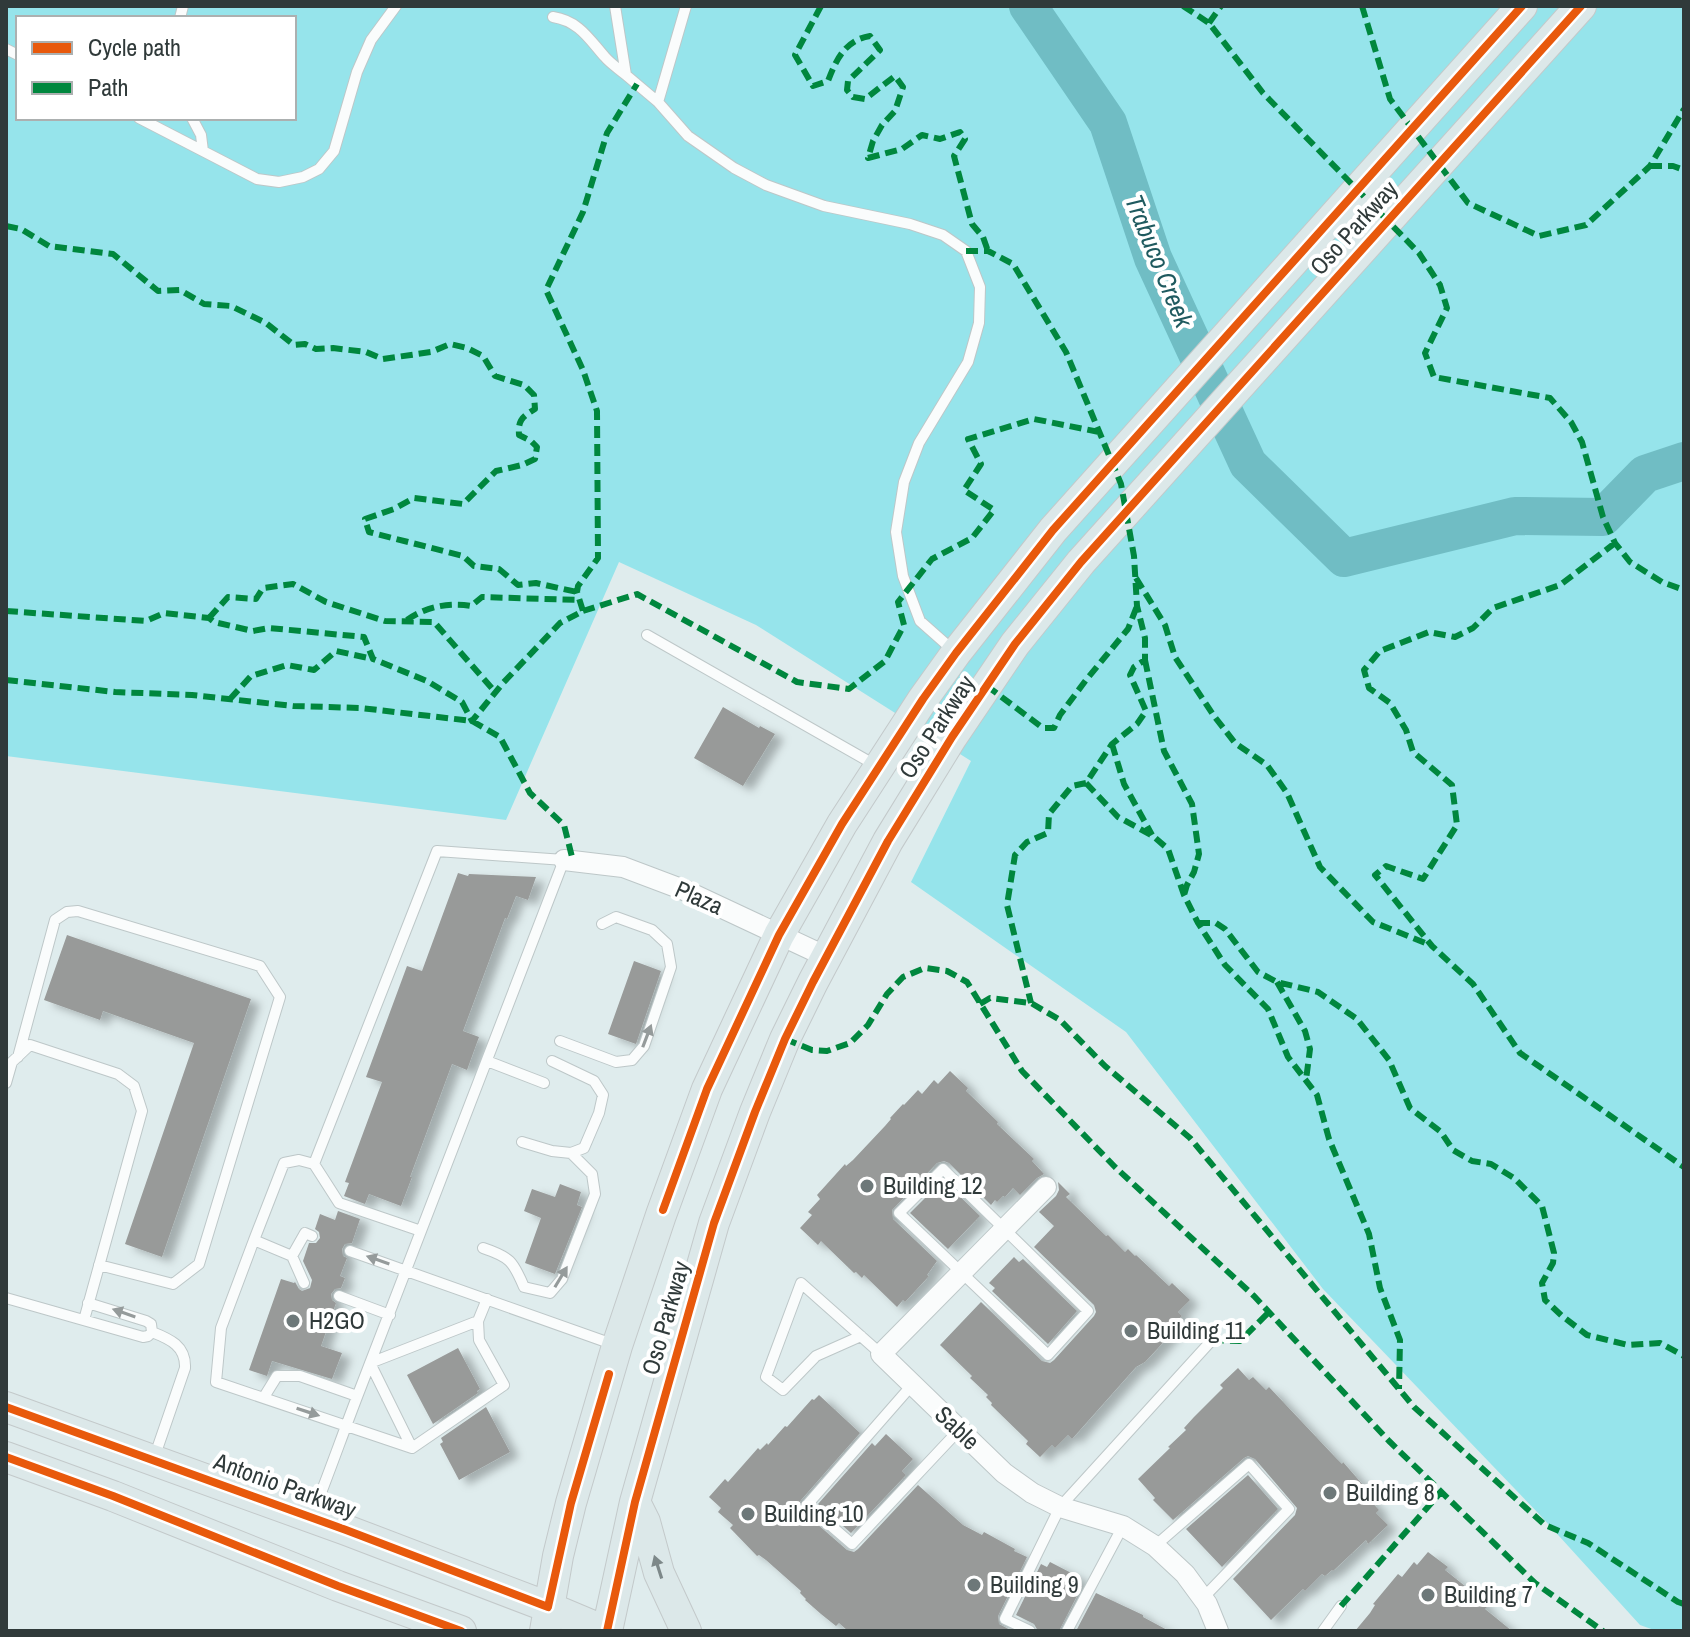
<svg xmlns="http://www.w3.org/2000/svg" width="1690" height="1637" viewBox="0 0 1690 1637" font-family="'Archivo Narrow',sans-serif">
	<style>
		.green { fill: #96e4eb; fill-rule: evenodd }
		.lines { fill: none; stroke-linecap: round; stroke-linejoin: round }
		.river { stroke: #70bdc4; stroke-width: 38 }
		.building { fill: #989a99; filter: url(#shadow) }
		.lane-casing { stroke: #bdc7c8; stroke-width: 12 }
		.street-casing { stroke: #bdc7c8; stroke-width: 22 }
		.primary-casing { stroke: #c3c9ca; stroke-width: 32 }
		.lane { stroke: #fafcfc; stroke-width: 10 }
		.street { stroke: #fafcfc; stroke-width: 20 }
		.primary { stroke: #dce8e9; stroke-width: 30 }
		.quiet { stroke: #00873e; stroke-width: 6; stroke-dasharray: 12 6; stroke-linecap: butt }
		.cycleway-casing { stroke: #fff; stroke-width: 13 }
		.cycleway { stroke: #e8590c; stroke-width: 8 }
		.oneway { fill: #959b9b }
		.oneway2 { fill: #7d8889 }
		.poi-dot { fill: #6d7879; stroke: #fff; stroke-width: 3 }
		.labels { text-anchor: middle; stroke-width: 8; stroke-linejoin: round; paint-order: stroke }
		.street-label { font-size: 24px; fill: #303a3a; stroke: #fff }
		.poi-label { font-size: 24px; fill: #303a3a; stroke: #fff; text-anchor: start }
		.water-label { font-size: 26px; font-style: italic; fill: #1f5a5f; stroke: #fff }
	</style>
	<defs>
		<filter id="shadow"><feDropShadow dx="9" dy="5" stdDeviation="4" flood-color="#0004"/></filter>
	</defs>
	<rect width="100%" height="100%" fill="#dfeced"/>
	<!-- green -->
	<path class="green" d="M6,6h1678v1625h-27l-17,-6 -101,-111 -216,-225 -197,-257 -215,-150 60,-121 -215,-136 -137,-63 -113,258 -500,-64zM18,18h276v100h-276z"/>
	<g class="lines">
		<!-- river -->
		<path class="river" d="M1028,6l80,117 45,135 95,206 96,94 171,-42 88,1 42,-43 39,-13"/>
	</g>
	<!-- building -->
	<path class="building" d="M723,707l36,21 1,-2 15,8 -32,52 -49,-28z
		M458,873l10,3 1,-2 67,3 -8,23 -12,-4 -9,23 -2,-1 -42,113 16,6 -12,33 -15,-6 -42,113h2l-11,29 -32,-12 -4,10 -21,-8 5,-13 -4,-1 37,-100 -16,-5 41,-111 15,5z
		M67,935l184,64 -89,258 -37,-13 69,-201 -91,-32 -3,9 -56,-20z
		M634,961l27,10 -25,73 -28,-10z
		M950,1071l18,17 -2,3 32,31 -1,2 37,35 -2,2 12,13 -7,4 -17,17 -7,-7 -8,9 -2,-1 -6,6 -2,-2 -4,5 -42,-42 -5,-2 -7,2 -45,47 1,9 44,42 -10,14 2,1 -24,26 -2,-2 -6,7 -33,-32 -2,3 -6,-6 -2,1 -29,-28 -4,-4 -3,4 -18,-17 12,-13 -4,-3 12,-13 -3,-4 28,-31 1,2 7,-6 32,-34 6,-7 -1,-1 13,-14 1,1 14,-15 4,4 12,-14 4,4z
		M943,1180l37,36 -32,33 -38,-36z
		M1058,1182l12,12 -4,3 40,39 2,-1 17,17 3,-3 7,7 1,-1 33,31 3,-3 18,17 -12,12 4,4 -14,13 4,4 -27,29 -9,5 -64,72 -4,-4 -13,13 -3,-3 -12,12 -14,-13 2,-3 -37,-36 1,-2 -6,-6 2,-2 -18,-17 2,-2 -32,-31 41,-43 61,59 8,2 4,-3 40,-44 2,-4 -2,-7 -60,-58 20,-21 -15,-14 17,-16 3,-6z
		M560,1184l21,8 -4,13 5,2 -27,67 -30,-11 16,-45 -17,-7 8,-22 23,8z
		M338,1211l22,8 -8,24 -7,1 -3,5 1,7 4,2 -7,18 5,2 -4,10 -6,1 -4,5 1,6 4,3 -15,43 21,7 -10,26 -60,-18 -5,15 -18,-6 32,-91 13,4 1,-1 4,7 3,2 8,-3 2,-8 -9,-19 6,-18h7l4,-5 -1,-6 -4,-3 5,-15 15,6z
		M1014,1257l5,5 4,-3 54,52 -29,33 -56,-53 3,-3 -6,-5z
		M458,1348l22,41 -3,2 1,2 -45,31 -26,-49z
		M1238,1368l11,12 4,-3 13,13 3,-3 66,70 7,7 1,-2 27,31 -4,3 13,14 -3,3 12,12 -20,19 -2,-4 -33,31 -1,-1 -7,6 -3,-2 -17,17 -2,-2 -32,31 -38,-41 62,-64 2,-7 -42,-49 -7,-3 -4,2 -71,62 -20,-20 2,-2 -17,-19 32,-31 -2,-1 18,-17 -2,-2 10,-11 29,-29 -3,-3z
		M819,1395l41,38 -59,67 -2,4 2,6 46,40 7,2 4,-3 60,-64 45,40 19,10 2,-3 31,17 -1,2 13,6 -29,59 1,8 13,7h-164l-9,-8 -3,3 -15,-12 -16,-14 1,-1 -6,-6 1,-2 -35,-31 -7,-5 -2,1 -27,-28 3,-3 -15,-13 3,-4 -12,-11 16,-18 3,3 30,-34 2,2 7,-7 1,2 17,-19 2,1 25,-28 2,1z
		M486,1407l24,45 -51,28 -19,-36 3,-2 -2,-4z
		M886,1434l27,25 -11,12 4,4 -55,58 -33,-29 54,-61 3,3z
		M1248,1475l30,34 -56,58 -36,-38z
		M1428,1552l20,15 -3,3 36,29 -2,2 8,6 -2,2 27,22h-157l15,-18 5,-8 -2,-1 25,-30 4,3 12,-15 3,3z
		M1050,1562l31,16 -3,6 4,2 -23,45h-21l-4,-7 -18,-9 25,-51 6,3z
		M1096,1593l47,22v2l26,14h-93z"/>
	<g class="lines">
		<defs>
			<path id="lane" d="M615,6l11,69 32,27
				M686,6l-28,96 30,34 46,32 32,17 58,21 86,18 33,11 23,16 14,36 -1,36 -11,39 -49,81 -15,39 -8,50 7,44 17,45 35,31
				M553,17c26,4 36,22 52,40 6,7 14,12 21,18
				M180,18l3,-12
				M6,49l12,6
				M139,118l118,61 22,3 24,-5 16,-8 15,-18 23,-79 14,-32 25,-34
				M192,118l9,17 2,16
				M647,635l230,131
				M560,1041l56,21 16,-2 12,-14 27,-79 -4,-23 -15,-14 -36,-13 -14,7
				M18,1057l37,-137 12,-8 11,-1 182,55 20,31 -81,267 -26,20 -74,-19
				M487,1061l57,22
				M6,1083l6,-21 18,-17 88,29 16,12 8,25 -58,209
				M522,1142l30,9 19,2 13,-5 15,-35 4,-18 -9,-14 -42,-20
				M943,1169l145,142 -40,44 -149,-142z
				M312,1236l-7,-3 -13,23 -38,-16 30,-77 15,-3 15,4
				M254,1240l-33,88 -5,54 196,66 92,-63 -25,-45 -1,-19 9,-22
				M483,1248c27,9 30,13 41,39l26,6 12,-14 33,-85 -3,-20 -21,-21
				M350,1251l265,94
				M292,1256l12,27
				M339,1296l51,19
				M6,1298l137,39 5,-1 4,-4
				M88,1303l58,18 5,3 1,8c18,7 34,14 33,36l-31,90
				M861,1336l-45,20 -33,34 -17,-13 35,-94 80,71
				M912,1385l-105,120 45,39 107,-114
				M264,1397l13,-21h23l57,20
				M412,1448l-42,-85 108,-42
				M312,1516c16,-40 30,-80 45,-119 68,-180 139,-358 207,-537l-127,-9 -123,313 25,39 82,28
				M1155,1546l94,-82 40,45 -86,89
				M1030,1631l-25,-12 55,-112 152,-167
				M1067,1631l56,-105
				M1323,1631l18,-25"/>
			<path id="street" d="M564,860l59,7 61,23 143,67
				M1046,1187l-165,167 123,119 28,20 28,14 63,19 32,20 30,28 22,30 11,27"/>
			<path id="primary" d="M6,1407l340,123 202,77 57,24
				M6,1457l107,39 225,90 123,45
				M635,1502l10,20 14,51 27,58
				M545,1631l13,-75 13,-53 46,-157 44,-131 46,-126 72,-154 63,-111 81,-125 33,-46 97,-123 469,-524
				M607,1631l28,-129 79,-279 41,-111 30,-73 28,-57 75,-141 64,-104 63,-93 66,-82 500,-556"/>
		</defs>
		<!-- lane casing -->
		<use href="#lane" class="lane-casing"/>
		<!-- street casing -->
		<use href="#street" class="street-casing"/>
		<!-- primary casing -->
		<use href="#primary" class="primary-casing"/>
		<!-- lane -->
		<use href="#lane" class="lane"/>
		<!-- street -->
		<use href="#street" class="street"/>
		<!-- primary -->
		<use href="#primary" class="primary"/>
		<!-- quiet -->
		<path class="quiet" d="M821,6l-26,49 18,31 15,-5c8,-21 17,-41 42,-45l10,14 -32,31 -1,9 6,7 12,2 30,-23 8,11 -8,24 -13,14 -9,16 -5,17 34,-9 20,-14 18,4 20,-7 5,7 -11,17 18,68 11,13 5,14
			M1183,6l26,17 54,70 156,160 21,32 7,23 -22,45 9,24 116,21 21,24 11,20 21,75 12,26 15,19 32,20 22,8
			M1362,6l28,93 78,104 71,33 47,-11 64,-59 34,-57
			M1209,23l12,-17
			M1650,166h23l11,4
			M6,226l15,3 28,17 64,8 45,37 22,-1 24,14 27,2 35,17 28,22 11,-1 11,5 17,-1 33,4 17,7 48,-7 19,-8 17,4 16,8 12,20 29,9 10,10 1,14c-13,8 -17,11 -16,26l12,6 6,6 -2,12 -13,6 -26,6 -33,33 -49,-6 -20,11 -29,10 4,13 94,24 11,10 25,3 19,16 18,-2 41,9
			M966,251h22l25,13 53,88 55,132 13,72 3,50 8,32v22l-11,7 -4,8 16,36 -9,13 -25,20 -26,39 -14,3 -23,28 -1,19 -21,9 -12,13 -8,50 24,98
			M1615,543l-55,42 -67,23 -20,20 -18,9 -26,-5 -49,19 -16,19 5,18 21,15 16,27 7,22 39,33 5,40 -34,54 -37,-13 -11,9 57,71 41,38 47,69 164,114
			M1136,578l29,47 10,32 39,59 21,27 32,22 20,28 33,74 53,55 55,22
			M6,611l140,10 18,-8 45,5 5,4 39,9 16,-3 95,9 9,22 54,22 35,21 10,19 31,-38 57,-60 23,-12 -6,-19 1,-6 20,-28 -1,-147 -14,-41 -37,-80 37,-78 24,-79 30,-49
			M583,611l54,-17 160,88 52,7 36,-28 19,-36 -6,-23 34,-43 40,-21 22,-28 -30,-20 17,-26 -13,-25 66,-20 65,13
			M209,618l19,-21 28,2 7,-11 30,-4 33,18 59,19 49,1 62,71
			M407,620c18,-13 42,-18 64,-14l11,-9 97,3
			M1145,660l19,91 28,53 7,50 -5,18 -7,13 -3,10
			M6,680l109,12 77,3 101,11 68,2 111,13 28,16 30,56 34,32 9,36
			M987,686l56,42h11l6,-13 26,-35 42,-51 9,-23
			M230,699l21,-23 36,-11 27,5 22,-19 37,8
			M1112,744l12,40 28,51
			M1086,783l32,34 35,19 15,13 16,46 14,28 27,42 43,44 20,48 29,38 12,44 40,95 11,54 20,52 -1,49
			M1198,923h18l9,6 33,43 19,10 41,10 39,27 32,41 21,48 31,24 12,18 19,11 19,3 23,14 28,28 12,47 -1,10 -11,20 3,17 17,16 25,19 41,10 32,-2 24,13
			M1277,982l28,49 5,18 -4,31
			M980,1004l10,-6 41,5 29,17 45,46 85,72 224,269 131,118 43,18 90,59 6,2
			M785,1039l27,11 15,1 23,-8 18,-18 19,-31 16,-17 22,-9 22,3 20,11 55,89 93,96 139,129 135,145 146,142 68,48
			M1212,1340l28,1 29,-29
			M1341,1606l100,-114"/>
		<defs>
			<path id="cycleway" d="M663,1210l44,-121 72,-154 63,-111 81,-125 33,-46 97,-123 469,-524
				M6,1407l340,123 202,77 23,-104 38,-129
				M6,1457l107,39 225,90 123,45
				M607,1631l28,-129 79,-279 41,-111 30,-73 28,-57 75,-141 64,-104 63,-93 66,-82 500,-556"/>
		</defs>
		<!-- cycleway casing -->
		<use href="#cycleway" class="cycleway-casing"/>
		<!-- cycleway -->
		<use href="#cycleway" class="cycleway"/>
	</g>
	<!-- one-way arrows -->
	<defs><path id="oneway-solid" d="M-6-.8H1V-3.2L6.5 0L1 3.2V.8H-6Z" transform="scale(2)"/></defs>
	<g class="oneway">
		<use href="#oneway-solid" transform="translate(647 1036) rotate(-69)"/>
		<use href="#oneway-solid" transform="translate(378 1260) rotate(-161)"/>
		<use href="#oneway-solid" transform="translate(561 1277) rotate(-59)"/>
		<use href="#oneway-solid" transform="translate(124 1313) rotate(-161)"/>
		<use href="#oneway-solid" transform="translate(308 1412) rotate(18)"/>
	</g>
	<use class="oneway2" href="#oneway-solid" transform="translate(658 1567) rotate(-108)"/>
	<!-- markers -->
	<g class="poi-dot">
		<circle cx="867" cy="1186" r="8"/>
		<circle cx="293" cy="1321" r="8"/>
		<circle cx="1131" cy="1331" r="8"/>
		<circle cx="1330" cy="1493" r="8"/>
		<circle cx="748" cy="1514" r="8"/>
		<circle cx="974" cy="1585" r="8"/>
		<circle cx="1428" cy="1595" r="8"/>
	</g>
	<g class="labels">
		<!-- street labels -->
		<g class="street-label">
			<text transform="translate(1354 228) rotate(-48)" y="8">Oso Parkway</text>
			<text transform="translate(937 727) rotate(-57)" y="8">Oso Parkway</text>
			<text transform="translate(699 898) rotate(24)" y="8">Plaza</text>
			<text transform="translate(666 1318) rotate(-74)" y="8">Oso Parkway</text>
			<text transform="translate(957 1428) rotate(44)" y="8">Sable</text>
			<text transform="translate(285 1486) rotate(20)" y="8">Antonio Parkway</text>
		</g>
		<!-- poi labels -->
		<g class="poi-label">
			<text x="883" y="1194">Building 12</text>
			<text x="309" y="1329">H2GO</text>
			<text x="1147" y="1339">Building 11</text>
			<text x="1346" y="1501">Building 8</text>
			<text x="764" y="1522">Building 10</text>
			<text x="990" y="1593">Building 9</text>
			<text x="1444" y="1603">Building 7</text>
		</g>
		<!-- water labels -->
		<g class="water-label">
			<text transform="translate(1159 261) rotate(68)" y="9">Trabuco Creek</text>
		</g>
	</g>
	<!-- border -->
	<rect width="1690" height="1637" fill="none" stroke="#303a3a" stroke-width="16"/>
	<!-- legend -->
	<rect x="16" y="16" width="280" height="104" fill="#ffffff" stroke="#acb0b0" stroke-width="2"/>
	<rect x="32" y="42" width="40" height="12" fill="#e8590c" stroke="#acb0b0" stroke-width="2"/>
	<text x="88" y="56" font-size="24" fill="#303a3a">Cycle path</text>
	<rect x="32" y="82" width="40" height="12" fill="#00873e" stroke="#acb0b0" stroke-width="2"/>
	<text x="88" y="96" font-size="24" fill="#303a3a">Path</text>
</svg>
